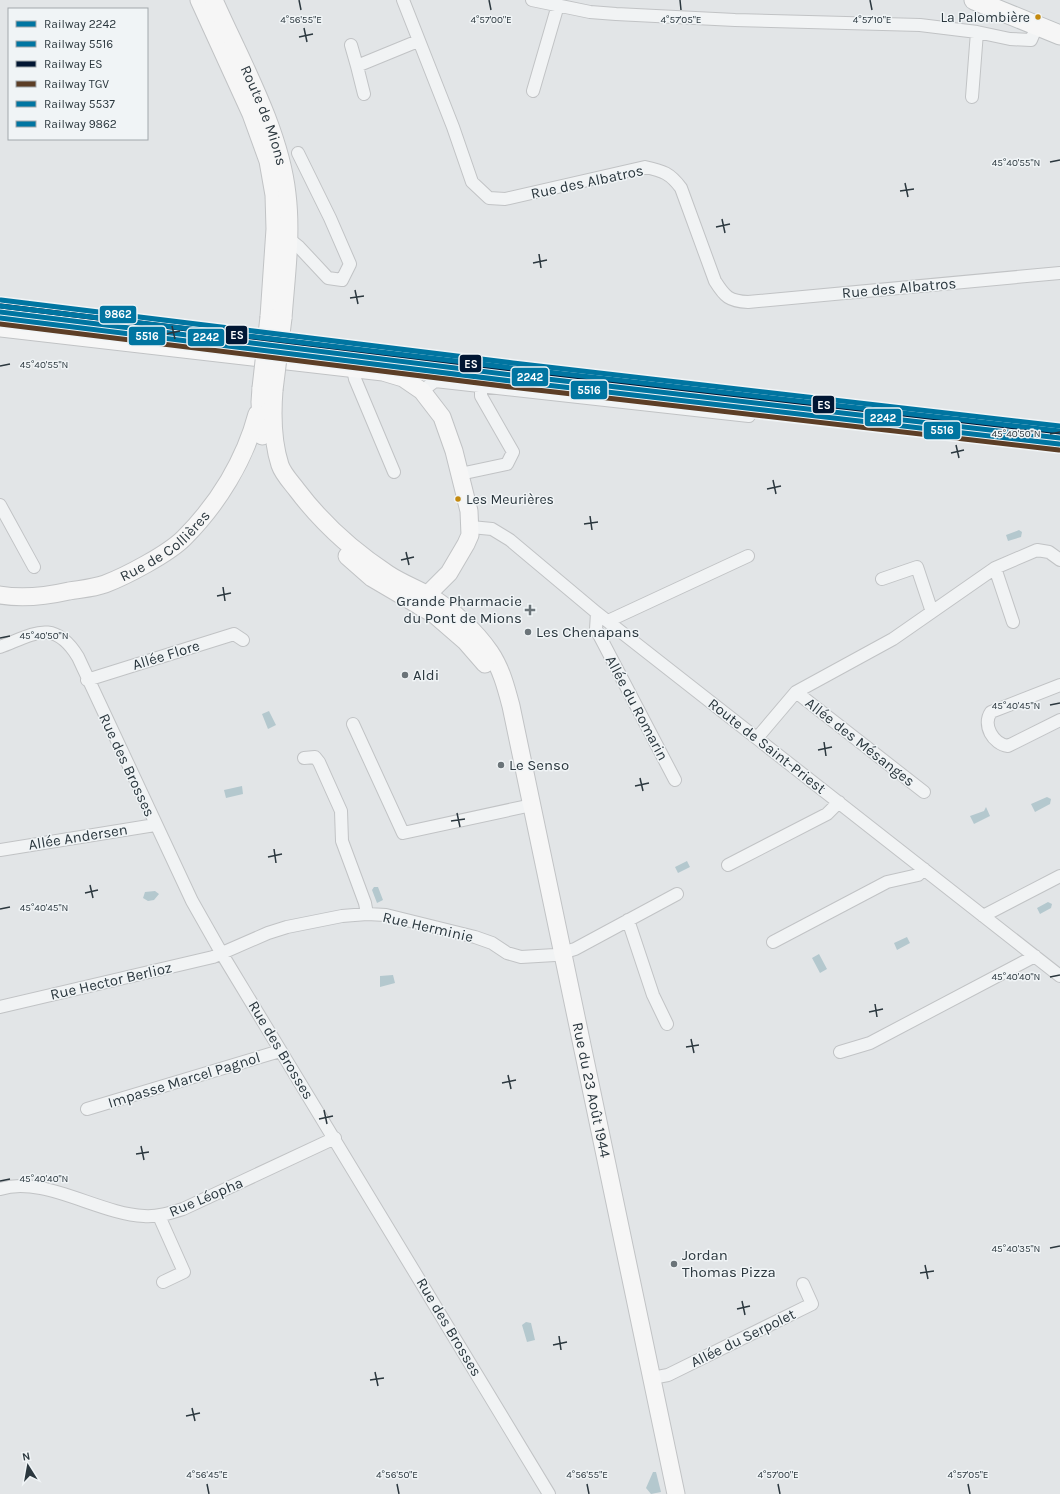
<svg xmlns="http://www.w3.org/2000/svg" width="1060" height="1494" viewBox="0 0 1060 1494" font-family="Karla,sans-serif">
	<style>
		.water { fill: #b4c8ce }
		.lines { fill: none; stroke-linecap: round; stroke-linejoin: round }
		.street-casing { stroke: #c1c3c5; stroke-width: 14 }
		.secondary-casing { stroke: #c1c3c5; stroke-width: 19 }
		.primary-casing { stroke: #bfc2c4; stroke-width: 21 }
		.street { stroke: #f1f3f4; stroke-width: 12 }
		.secondary { stroke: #f6f6f6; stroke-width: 17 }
		.primary { stroke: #f6f6f6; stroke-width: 19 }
		.secondary-bridge-casing { stroke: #c1c3c5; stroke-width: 19; stroke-linecap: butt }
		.secondary-bridge { stroke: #f6f6f6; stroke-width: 17 }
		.rail-1-casing { stroke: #f0f4f6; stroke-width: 8 }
		.rail-2-casing { stroke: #f0f4f6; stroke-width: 8 }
		.rail-3-casing { stroke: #f0f4f6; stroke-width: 8 }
		.rail-4-casing { stroke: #f0f4f6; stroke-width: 8 }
		.rail-5-casing { stroke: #f0f4f6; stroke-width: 8 }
		.rail-6-casing { stroke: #f0f4f6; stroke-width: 8 }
		.rail-1 { stroke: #0075a1; stroke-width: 5 }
		.rail-2 { stroke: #0075a1; stroke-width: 5 }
		.rail-3 { stroke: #011633; stroke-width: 5 }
		.rail-4 { stroke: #5c3e26; stroke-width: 5 }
		.rail-5 { stroke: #0075a1; stroke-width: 5 }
		.rail-6 { stroke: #0075a1; stroke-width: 5 }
		.ticks { fill: none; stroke: #2b373e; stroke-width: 1.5 }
		.bus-dot { fill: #c48a10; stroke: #f0f4f6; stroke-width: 1.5 }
		.poi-dot { fill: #6b7479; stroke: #f0f4f6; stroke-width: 1.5 }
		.labels { text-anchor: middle; stroke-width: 3; stroke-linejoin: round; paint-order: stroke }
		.bus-label { font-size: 14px; fill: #2b373e; stroke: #f0f4f6; text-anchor: end }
		.street-label { font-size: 15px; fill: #2b373e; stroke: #f0f4f6 }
		.poi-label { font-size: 15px; fill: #2b373e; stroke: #f0f4f6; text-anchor: start }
		.ticks-label { font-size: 10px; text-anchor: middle; fill: #2b373e; stroke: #f0f4f6; stroke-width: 3; stroke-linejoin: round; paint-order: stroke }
		.line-badge { stroke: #f0f4f6; stroke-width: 1.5 }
		.badge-label { font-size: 11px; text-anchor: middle; font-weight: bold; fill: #fff }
	</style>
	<rect width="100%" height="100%" fill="#e2e5e7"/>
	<!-- water -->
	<path class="water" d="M1019,530l3,2 -1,5 -13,4 -2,-6z
		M269,711l7,14 -8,4 -6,-15z
		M242,786l1,8 -17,4 -2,-8z
		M1047,797l4,2 -1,5 -15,8 -4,-8z
		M986,807l4,9 -16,8 -4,-8 14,-5z
		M687,861l3,6 -12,6 -3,-6z
		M374,887h4l5,13 -6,3 -5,-13z
		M155,891l4,3 -5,6 -6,1 -5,-3 2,-6z
		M1048,902l4,2 -1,4 -11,6 -3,-6z
		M907,937l3,6 -13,7 -3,-7z
		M819,954l8,15 -7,4 -8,-15z
		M393,975l2,8 -15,4v-11z
		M526,1322l5,1 4,17 -8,2 -5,-17z
		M653,1472h3l5,20 -10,2 -5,-6z"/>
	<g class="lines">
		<defs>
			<path id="street" d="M403,0l50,127 19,55 17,16 16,1 140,-32c18,4 25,6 36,21l34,93c10,16 14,20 33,21l312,-29
				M532,0l58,12 26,2 119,6 185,5 57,7 33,7 21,1 6,-14
				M351,45l6,21
				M533,91l25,-86
				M364,94l-7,-28 61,-25
				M972,97l5,-65
				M284,235l15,12 29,31 14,2 8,-16 -20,-46 -32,-65
				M353,369l2,10 39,93
				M422,391l13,-10 314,35
				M460,474l47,-10 6,-12 -32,-56v-10
				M0,505l34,62
				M471,527l21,2 18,11 87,73 463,363
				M995,568l18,54
				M882,579l35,-12 15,45
				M597,613l-1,16 79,151
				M608,621l140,-65
				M0,647c34,-13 54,-29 78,10l114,244 30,53 327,540
				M87,680l147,-46 9,6
				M1060,685l-69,27c-9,13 2,32 17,34l52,-26
				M796,692l128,100
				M353,724l50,109 129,-28
				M757,738l39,-46 97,-53 102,-71 42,-18 12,2 11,8
				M304,758l11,-1 4,5 22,49 1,30 23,62 2,11
				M0,850l155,-25
				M728,865l99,-51 12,-12
				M983,916l77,-40
				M628,920l25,75 14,29
				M773,942l114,-60 31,-7 6,-6
				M0,1007l213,-50 55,-24 19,-6 55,-11 25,-2 19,1 89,22 17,6 15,10 14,4 34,-2 20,-6 102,-55
				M840,1052l30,-9 165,-87
				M87,1109l193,-58
				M0,1189c43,-14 99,25 144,27 13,1 26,-3 39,-7l152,-71
				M159,1216l25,56 -21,10
				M652,1378l16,-3 144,-71 -9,-20"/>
			<g id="secondary">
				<path d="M199,0l52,114 17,47 6,34 1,34 -6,88"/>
				<path id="s1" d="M214,0c26,59 66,129 73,194 5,41 -1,83 -4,124"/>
				<path d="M0,328l383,44 20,6 19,13 20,26 12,34 15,60 1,24 -4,9 -17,29 -22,22 -6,12"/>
				<path d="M261,388l-1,14 2,34"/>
				<path id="s2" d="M274,390c-2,25 -2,50 6,75 3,9 11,17 17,25 25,33 56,61 91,84 12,8 27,14 40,21 24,15 46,34 62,57 11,16 16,35 21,54l165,788"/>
				<path d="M347,556l25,22 63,37 30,26 20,23"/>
				<path id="s3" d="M0,595c23,4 47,1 69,-4 12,-2 25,-3 36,-7 21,-8 63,-30 79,-46 34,-34 61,-78 73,-124"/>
			</g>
			<path id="primary" d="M974,0l86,35"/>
		</defs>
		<!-- street casing -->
		<use href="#street" class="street-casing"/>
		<!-- secondary casing -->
		<use href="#secondary" class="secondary-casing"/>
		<!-- primary casing -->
		<use href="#primary" class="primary-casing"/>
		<!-- street -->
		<use href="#street" class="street"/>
		<!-- secondary -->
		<use href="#secondary" class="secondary"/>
		<!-- primary -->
		<use href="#primary" class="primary"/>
		<defs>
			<path id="secondary-bridge" d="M261,388l8,-71
				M274,390l9,-72"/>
		</defs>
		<!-- secondary-bridge casing -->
		<use href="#secondary-bridge" class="secondary-bridge-casing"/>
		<!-- secondary-bridge -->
		<use href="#secondary-bridge" class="secondary-bridge"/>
		<defs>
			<path id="rail-1" d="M0,312l512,63 548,63"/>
			<path id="rail-2" d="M0,318l511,63 548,63"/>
			<path id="rail-3" d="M1,306l512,63 547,63"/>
			<path id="rail-4" d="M0,324l511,63 548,63"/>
			<path id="rail-5" d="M0,306l513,62 547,63"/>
			<path id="rail-6" d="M1,300l512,63 547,63"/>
		</defs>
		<!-- rail-1 casing -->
		<use href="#rail-1" class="rail-1-casing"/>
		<!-- rail-2 casing -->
		<use href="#rail-2" class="rail-2-casing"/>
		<!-- rail-3 casing -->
		<use href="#rail-3" class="rail-3-casing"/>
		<!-- rail-4 casing -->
		<use href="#rail-4" class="rail-4-casing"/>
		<!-- rail-5 casing -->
		<use href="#rail-5" class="rail-5-casing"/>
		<!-- rail-6 casing -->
		<use href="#rail-6" class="rail-6-casing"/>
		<!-- rail-1 -->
		<use href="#rail-1" class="rail-1"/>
		<!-- rail-2 -->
		<use href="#rail-2" class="rail-2"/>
		<!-- rail-3 -->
		<use href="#rail-3" class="rail-3"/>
		<!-- rail-4 -->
		<use href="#rail-4" class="rail-4"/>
		<!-- rail-5 -->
		<use href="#rail-5" class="rail-5"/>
		<!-- rail-6 -->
		<use href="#rail-6" class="rail-6"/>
	</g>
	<!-- ticks -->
	<path class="ticks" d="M299,0l2,10M489,0l2,10M680,0l1,10M870,0l2,10M304,28l3,14M299,37l14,-3M1050,162l10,-2M905,183l3,14M900,191l14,-2M722,219l3,14M716,227l14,-3M539,254l2,14M533,263l14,-3M355,290l3,14M350,298l14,-2M172,326l3,13M166,334l14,-3M0,366l10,-2M1050,434l10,-2M956,445l3,13M951,453l13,-3M773,480l3,14M767,489l14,-3M590,516l2,14M584,524l14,-2M406,552l3,13M401,560l13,-3M223,587l2,14M217,596l14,-3M0,638l10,-2M1050,705l10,-2M824,742l2,14M818,750l14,-3M640,778l3,13M635,786l14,-3M457,813l3,14M451,821l14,-2M274,849l2,14M268,857l14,-3M90,885l3,13M85,893l13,-3M0,909l10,-2M1050,977l10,-2M875,1004l2,13M869,1012l14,-3M691,1039l3,14M686,1047l13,-2M508,1075l3,14M502,1083l14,-3M324,1110l3,14M319,1119l14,-3M141,1146l3,14M136,1154l13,-2M0,1181l10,-2M1050,1248l10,-2M925,1265l3,14M920,1273l14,-2M742,1301l3,14M737,1309l13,-3M559,1336l2,14M553,1345l14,-3M375,1372l3,14M370,1380l14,-2M192,1408l3,13M186,1416l14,-3M207,1484l2,10M397,1484l2,10M587,1484l2,10M778,1484l2,10M968,1484l2,10"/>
	<!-- markers -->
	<g class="bus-dot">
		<circle cx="1038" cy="17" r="3.5"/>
		<circle cx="458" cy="499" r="3.5"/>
	</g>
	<g class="poi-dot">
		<path d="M528 604h4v4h4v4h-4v4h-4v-4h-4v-4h4z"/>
		<circle cx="528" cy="632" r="4"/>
		<circle cx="405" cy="675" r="4"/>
		<circle cx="501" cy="765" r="4"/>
		<circle cx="674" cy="1264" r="4"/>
	</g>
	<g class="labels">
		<!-- bus labels -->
		<g class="bus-label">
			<text x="1030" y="22">La Palombière</text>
			<text x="466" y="504" text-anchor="start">Les Meurières</text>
		</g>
		<!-- street labels -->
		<g class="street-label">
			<text dy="5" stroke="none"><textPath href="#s1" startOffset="126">Route de Mions</textPath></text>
			<text transform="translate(587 182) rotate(-12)" y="5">Rue des Albatros</text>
			<text transform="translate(899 288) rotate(-5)" y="5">Rue des Albatros</text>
			<text dy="5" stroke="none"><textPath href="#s3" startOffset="178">Rue de Collières</textPath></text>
			<text transform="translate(166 655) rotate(-17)" y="5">Allée Flore</text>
			<text transform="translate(637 708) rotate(62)" y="5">Allée du Romarin</text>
			<text transform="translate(860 742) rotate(38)" y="5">Allée des Mésanges</text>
			<text transform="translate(767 746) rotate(38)" y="5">Route de Saint-Priest</text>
			<text transform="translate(127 765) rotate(65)" y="5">Rue des Brosses</text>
			<text transform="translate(78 837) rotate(-9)" y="5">Allée Andersen</text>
			<text transform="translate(428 927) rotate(13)" y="5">Rue Herminie</text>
			<text transform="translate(111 981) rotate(-13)" y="5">Rue Hector Berlioz</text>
			<text transform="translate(281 1050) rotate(59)" y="5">Rue des Brosses</text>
			<text transform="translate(184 1080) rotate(-17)" y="5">Impasse Marcel Pagnol</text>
			<text dy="5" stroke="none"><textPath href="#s2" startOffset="811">Rue du 23 Août 1944</textPath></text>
			<text transform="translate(206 1197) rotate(-23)" y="5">Rue Léopha</text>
			<text transform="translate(449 1327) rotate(59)" y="5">Rue des Brosses</text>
			<text transform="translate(743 1338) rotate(-26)" y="5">Allée du Serpolet</text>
		</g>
		<!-- poi labels -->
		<g class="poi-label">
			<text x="522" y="606" text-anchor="end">Grande Pharmacie<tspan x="522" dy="17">du Pont de Mions</tspan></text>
			<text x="536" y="637">Les Chenapans</text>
			<text x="413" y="680">Aldi</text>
			<text x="509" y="770">Le Senso</text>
			<text x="682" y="1260">Jordan<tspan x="682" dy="17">Thomas Pizza</tspan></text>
		</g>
	</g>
	<g class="ticks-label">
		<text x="301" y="23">4°56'55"E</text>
		<text x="491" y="23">4°57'00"E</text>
		<text x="681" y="23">4°57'05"E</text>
		<text x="872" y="23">4°57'10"E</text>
		<text x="1016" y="166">45°40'55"N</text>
		<text x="44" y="368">45°40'55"N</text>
		<text x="1016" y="437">45°40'50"N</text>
		<text x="44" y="639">45°40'50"N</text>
		<text x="1016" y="709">45°40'45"N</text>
		<text x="44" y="911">45°40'45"N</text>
		<text x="1016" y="980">45°40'40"N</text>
		<text x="44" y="1182">45°40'40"N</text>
		<text x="1016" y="1252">45°40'35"N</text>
		<text x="207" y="1478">4°56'45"E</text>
		<text x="397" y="1478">4°56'50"E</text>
		<text x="587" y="1478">4°56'55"E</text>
		<text x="778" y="1478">4°57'00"E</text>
		<text x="968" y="1478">4°57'05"E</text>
	</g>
	<g class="line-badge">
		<rect x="99" y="305" width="38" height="19" rx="4" fill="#0075a1"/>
		<rect x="225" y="325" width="23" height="20" rx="4" fill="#011633"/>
		<rect x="128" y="326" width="38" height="20" rx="4" fill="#0075a1"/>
		<rect x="187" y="328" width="38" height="19" rx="4" fill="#0075a1"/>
		<rect x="459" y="354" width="23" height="19" rx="4" fill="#011633"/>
		<rect x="511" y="367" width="38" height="20" rx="4" fill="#0075a1"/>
		<rect x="570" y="380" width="38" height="20" rx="4" fill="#0075a1"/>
		<rect x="812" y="395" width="23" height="19" rx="4" fill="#011633"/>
		<rect x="864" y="408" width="38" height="19" rx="4" fill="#0075a1"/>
		<rect x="923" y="421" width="38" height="19" rx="4" fill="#0075a1"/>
	</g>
	<g class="badge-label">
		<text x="118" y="318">9862</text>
		<text x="237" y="339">ES</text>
		<text x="147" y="340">5516</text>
		<text x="206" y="341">2242</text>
		<text x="471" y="368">ES</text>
		<text x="530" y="381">2242</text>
		<text x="589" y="394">5516</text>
		<text x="824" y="409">ES</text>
		<text x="883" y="422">2242</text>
		<text x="942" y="434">5516</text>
	</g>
	<!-- legend -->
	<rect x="8" y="8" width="140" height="132" fill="#f0f4f6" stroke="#a1a8ac"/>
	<rect x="16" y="21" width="20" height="6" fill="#0075a1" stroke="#a1a8ac"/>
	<text x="44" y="28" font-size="12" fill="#2b373e">Railway 2242</text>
	<rect x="16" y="41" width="20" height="6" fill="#0075a1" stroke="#a1a8ac"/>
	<text x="44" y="48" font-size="12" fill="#2b373e">Railway 5516</text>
	<rect x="16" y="61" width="20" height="6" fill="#011633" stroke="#a1a8ac"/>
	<text x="44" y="68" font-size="12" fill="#2b373e">Railway ES</text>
	<rect x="16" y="81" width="20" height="6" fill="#5c3e26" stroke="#a1a8ac"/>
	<text x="44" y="88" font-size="12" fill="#2b373e">Railway TGV</text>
	<rect x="16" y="101" width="20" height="6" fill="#0075a1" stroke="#a1a8ac"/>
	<text x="44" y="108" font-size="12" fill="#2b373e">Railway 5537</text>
	<rect x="16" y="121" width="20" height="6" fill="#0075a1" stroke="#a1a8ac"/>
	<text x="44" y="128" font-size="12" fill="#2b373e">Railway 9862</text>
	<!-- north arrow -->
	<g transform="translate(28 1466) rotate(349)" stroke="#f0f4f6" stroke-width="3" paint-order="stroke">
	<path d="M0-3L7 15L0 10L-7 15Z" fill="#2b373e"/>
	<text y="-6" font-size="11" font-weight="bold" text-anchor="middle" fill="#2b373e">N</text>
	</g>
</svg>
